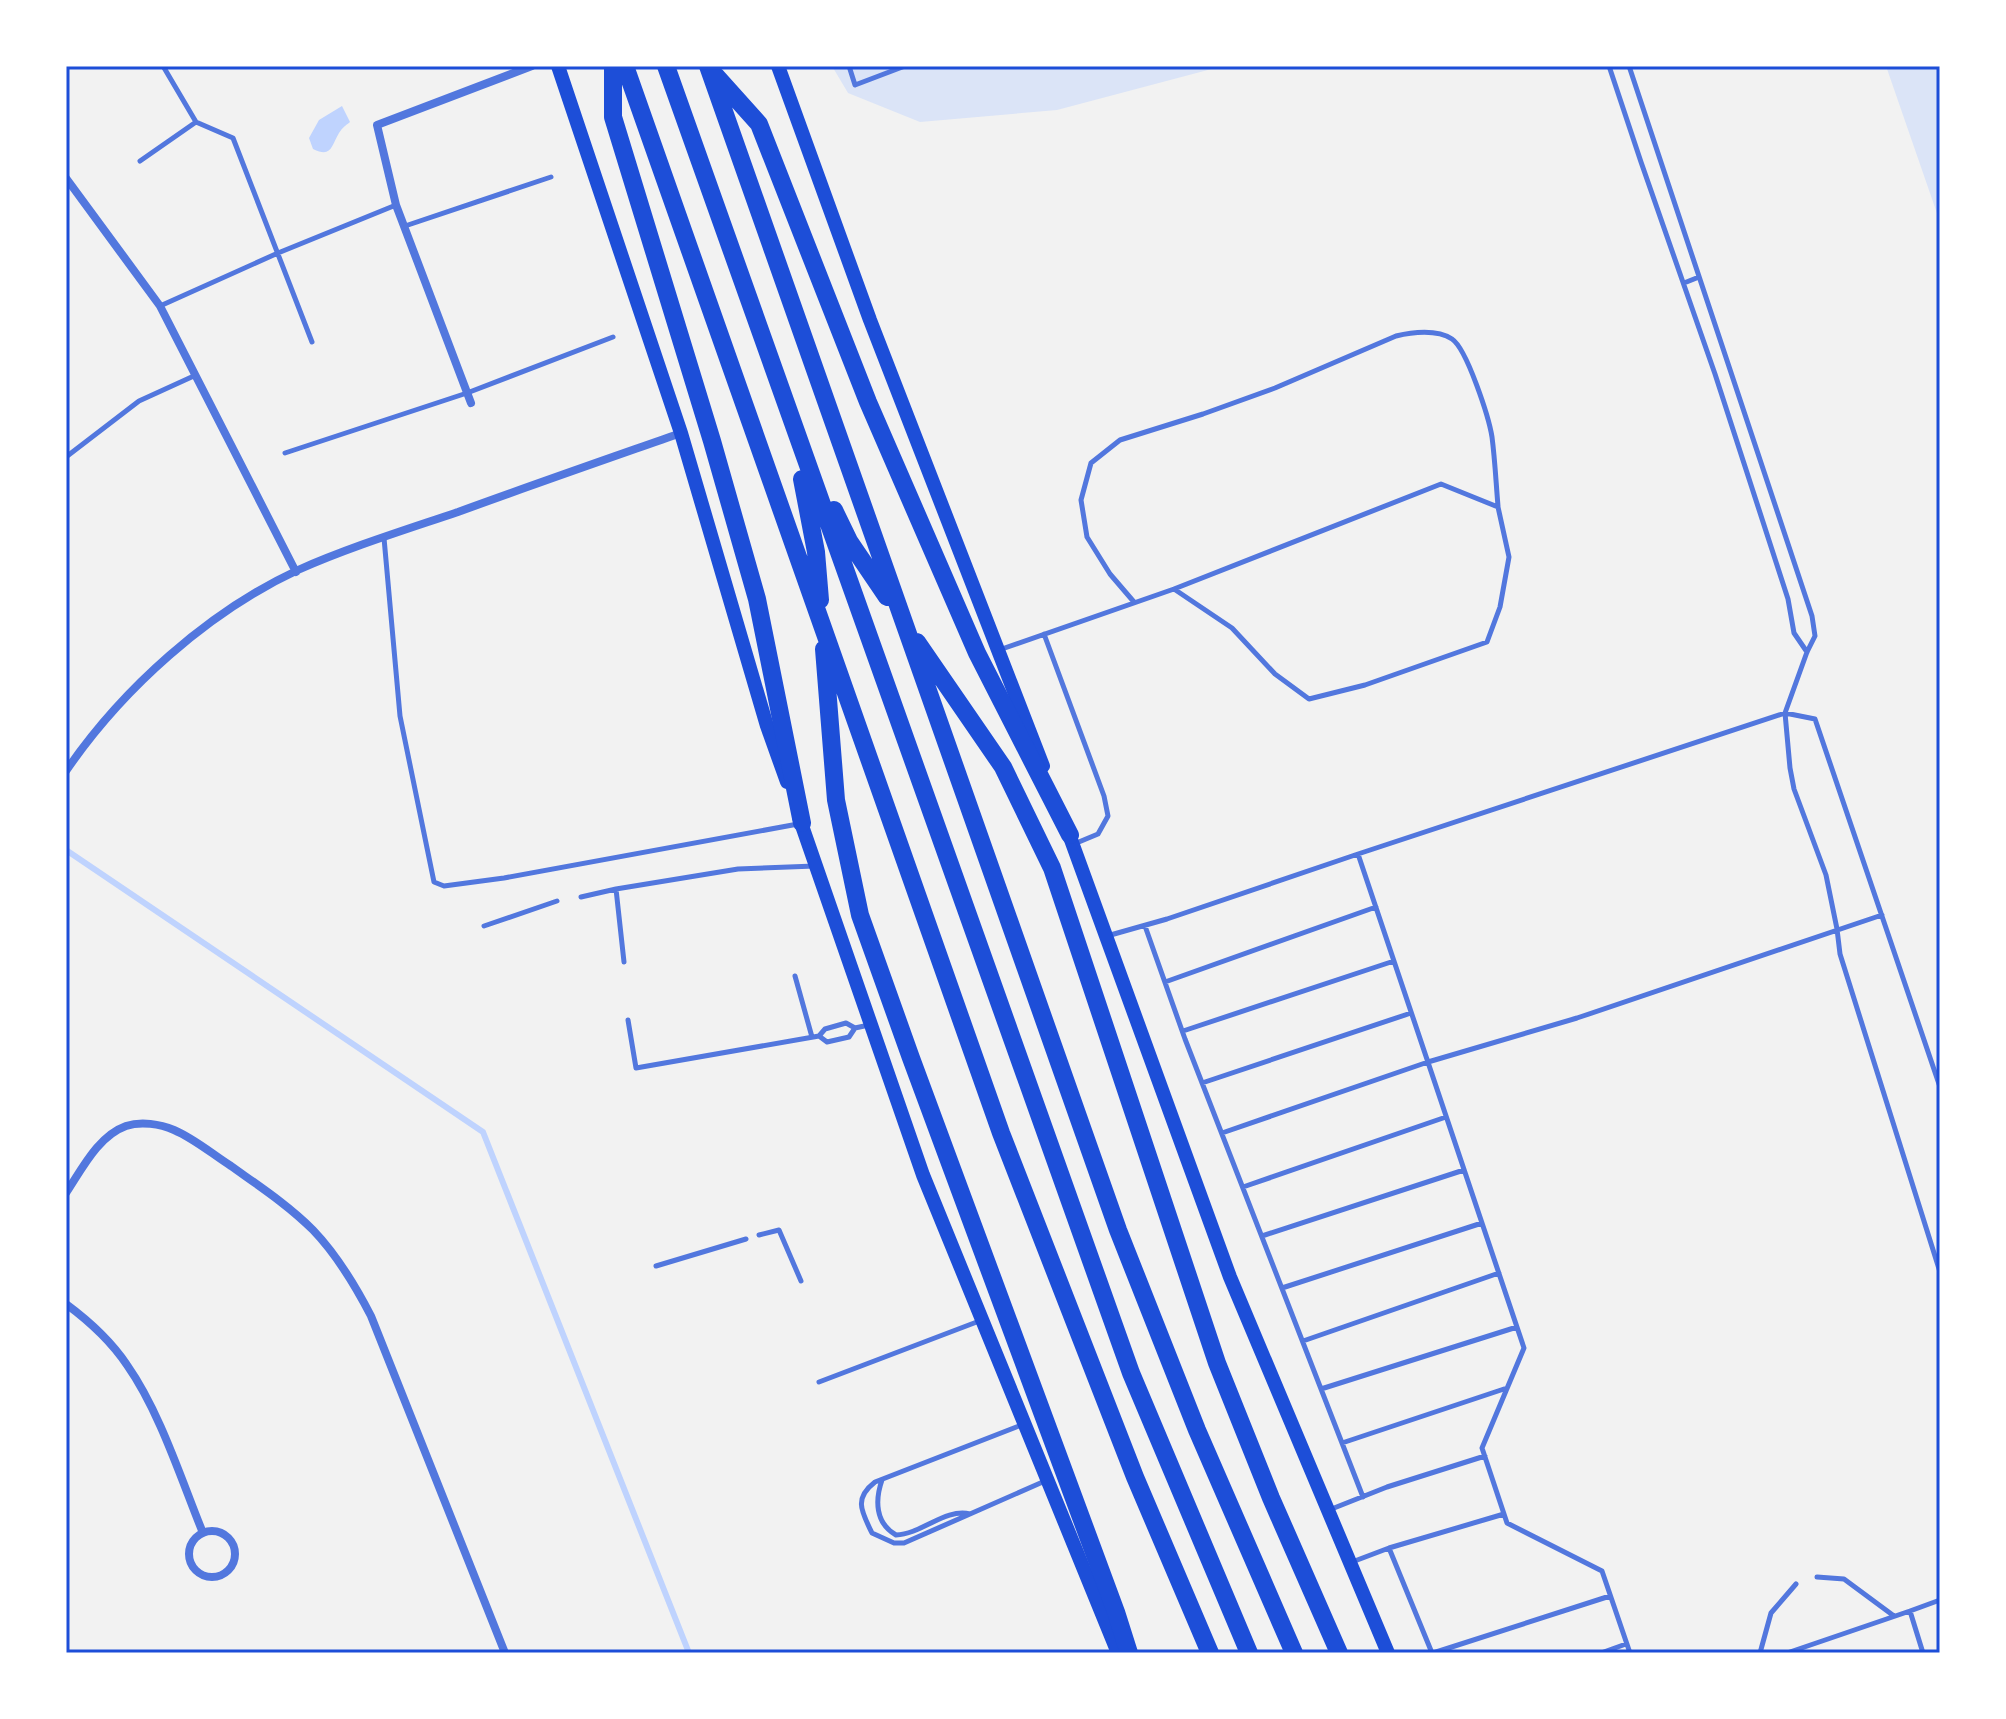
<svg xmlns="http://www.w3.org/2000/svg" width="2006" height="1719" viewBox="0 0 2006 1719" font-family="Ubuntu,sans-serif">
	<style>
		.green { fill: #dbe4f7 }
		.water { fill: #bfd3fe }
		.lines { fill: none; stroke-linecap: round; stroke-linejoin: round }
		.stream { stroke: #bfd3fe; stroke-width: 6 }
		.service { stroke: #5277de; stroke-width: 5 }
		.minor { stroke: #5277de; stroke-width: 8 }
		.secondary { stroke: #1d4ed8; stroke-width: 14 }
		.motorway { stroke: #1d4ed8; stroke-width: 18 }
		.neatline { fill: none; stroke: #1d4ed8; stroke-width: 3 }
	</style>
	<rect width="100%" height="100%" fill="#f2f2f2"/>
	<!-- green -->
	<path class="green" d="M832,66h391l-166,44 -137,12 -72,-29z
		M1886,66h54v156z"/>
	<!-- water -->
	<path class="water" d="M342,106l8,16c-5,4 -7,5 -11,11 -8,13 -7,25 -26,16l-4,-11 10,-18z"/>
	<g class="lines">
		<!-- stream -->
		<path class="stream" d="M66,850l417,282 206,521"/>
		<!-- service -->
		<path class="service" d="M163,66l33,56 37,16 79,204
			M849,66l6,19 50,-19
			M1609,66l32,96 74,212 73,225 6,34 13,19
			M1629,66l183,550 3,20 -8,16 -22,61 30,6 125,368
			M140,161l56,-39
			M405,226l146,-49
			M1684,283l15,-6
			M160,306l118,-53 118,-48
			M285,453l182,-60 146,-56
			M66,457l73,-56 57,-26
			M384,538l16,178 34,166 10,4 60,-8 294,-54
			M1134,602l-24,-28 -23,-37 -6,-37 10,-37 29,-23 83,-26 72,-26 121,-52c16,-4 41,-7 56,3 15,10 37,79 40,98 3,23 4,46 6,69
			M1044,634l60,162 4,20 -10,18 -24,10
			M999,650l175,-61 58,39 43,46 34,25 56,-14 122,-43 13,-35 9,-50 -11,-50 -57,-23 -267,105
			M1358,854l427,-141 5,55 4,21 32,86 11,54 3,25 100,318
			M616,889l8,73
			M581,897l35,-8 122,-20 77,-3
			M484,926l73,-25
			M1145,926l40,113 178,458
			M1107,936l60,-17 191,-65 166,494 -42,100 25,75 95,48 28,82
			M795,976l17,61
			M1165,982l211,-75
			M628,1020l8,48 183,-32
			M855,1028l-6,9 -22,5 -8,-6 6,-7 21,-6 9,5 14,-3
			M1183,1031l211,-70
			M1202,1083l209,-70
			M1222,1133l206,-71 149,-44 305,-103
			M1243,1187l203,-70
			M759,1235l20,-5 22,51
			M1262,1236l202,-66
			M656,1266l90,-27
			M1282,1288l200,-65
			M1303,1341l196,-68
			M819,1382l163,-62
			M1321,1389l196,-62
			M1024,1424l-149,58c-22,17 -13,30 -3,51l22,10h10l141,-62
			M1342,1443l165,-55
			M882,1480c-7,20 -7,43 14,55 26,-1 49,-27 74,-21
			M1329,1510l58,-23 98,-31
			M1352,1562l37,-14
			M1817,1577l27,2 50,37
			M1910,1611l30,-11
			M1432,1653l-43,-105 115,-34
			M1433,1653l177,-57
			M1601,1653l25,-9
			M1760,1653l11,-40 25,-29
			M1787,1653l123,-42 13,42"/>
		<!-- minor -->
		<path class="minor" d="M66,178l94,128 136,266
			M471,403l-75,-198 -19,-80 155,-59
			M66,771c56,-82 142,-159 232,-201 52,-23 107,-40 160,-58 74,-27 149,-53 223,-79
			M66,1193c16,-24 32,-57 60,-67 15,-5 34,-2 48,4 21,9 38,24 57,36 28,20 57,39 82,64 24,25 42,55 58,86l134,337
			M66,1304c23,17 45,37 61,61 33,47 54,114 76,168
			M189 1554a23 23 0 1 1 46 0a23 23 0 1 1-46 0Z"/>
		<!-- secondary -->
		<path class="secondary" d="M558,66l123,367 86,293 20,56
			M778,66l92,254 173,446
			M799,817l124,358 195,478
			M1066,826l164,451 158,376"/>
		<!-- motorway -->
		<path class="motorway" d="M613,66v51l99,324 45,158 45,224
			M625,66l376,1067 134,344 75,176
			M666,66l465,1307 118,280
			M708,66l410,1164 79,200 97,223
			M716,76l43,48 109,278 109,251 93,182
			M802,479l14,73 4,48
			M834,510l15,31 38,56
			M917,642l86,125 49,101 165,495 54,135 68,155
			M824,649l12,151 24,115 51,143 205,554 13,41"/>
	</g>
	<!-- border -->
	<rect width="2006" height="1719" fill="none" stroke="#ffffff" stroke-width="136"/>
	<rect x="68" y="68" width="1870" height="1583" class="neatline"/>
</svg>
